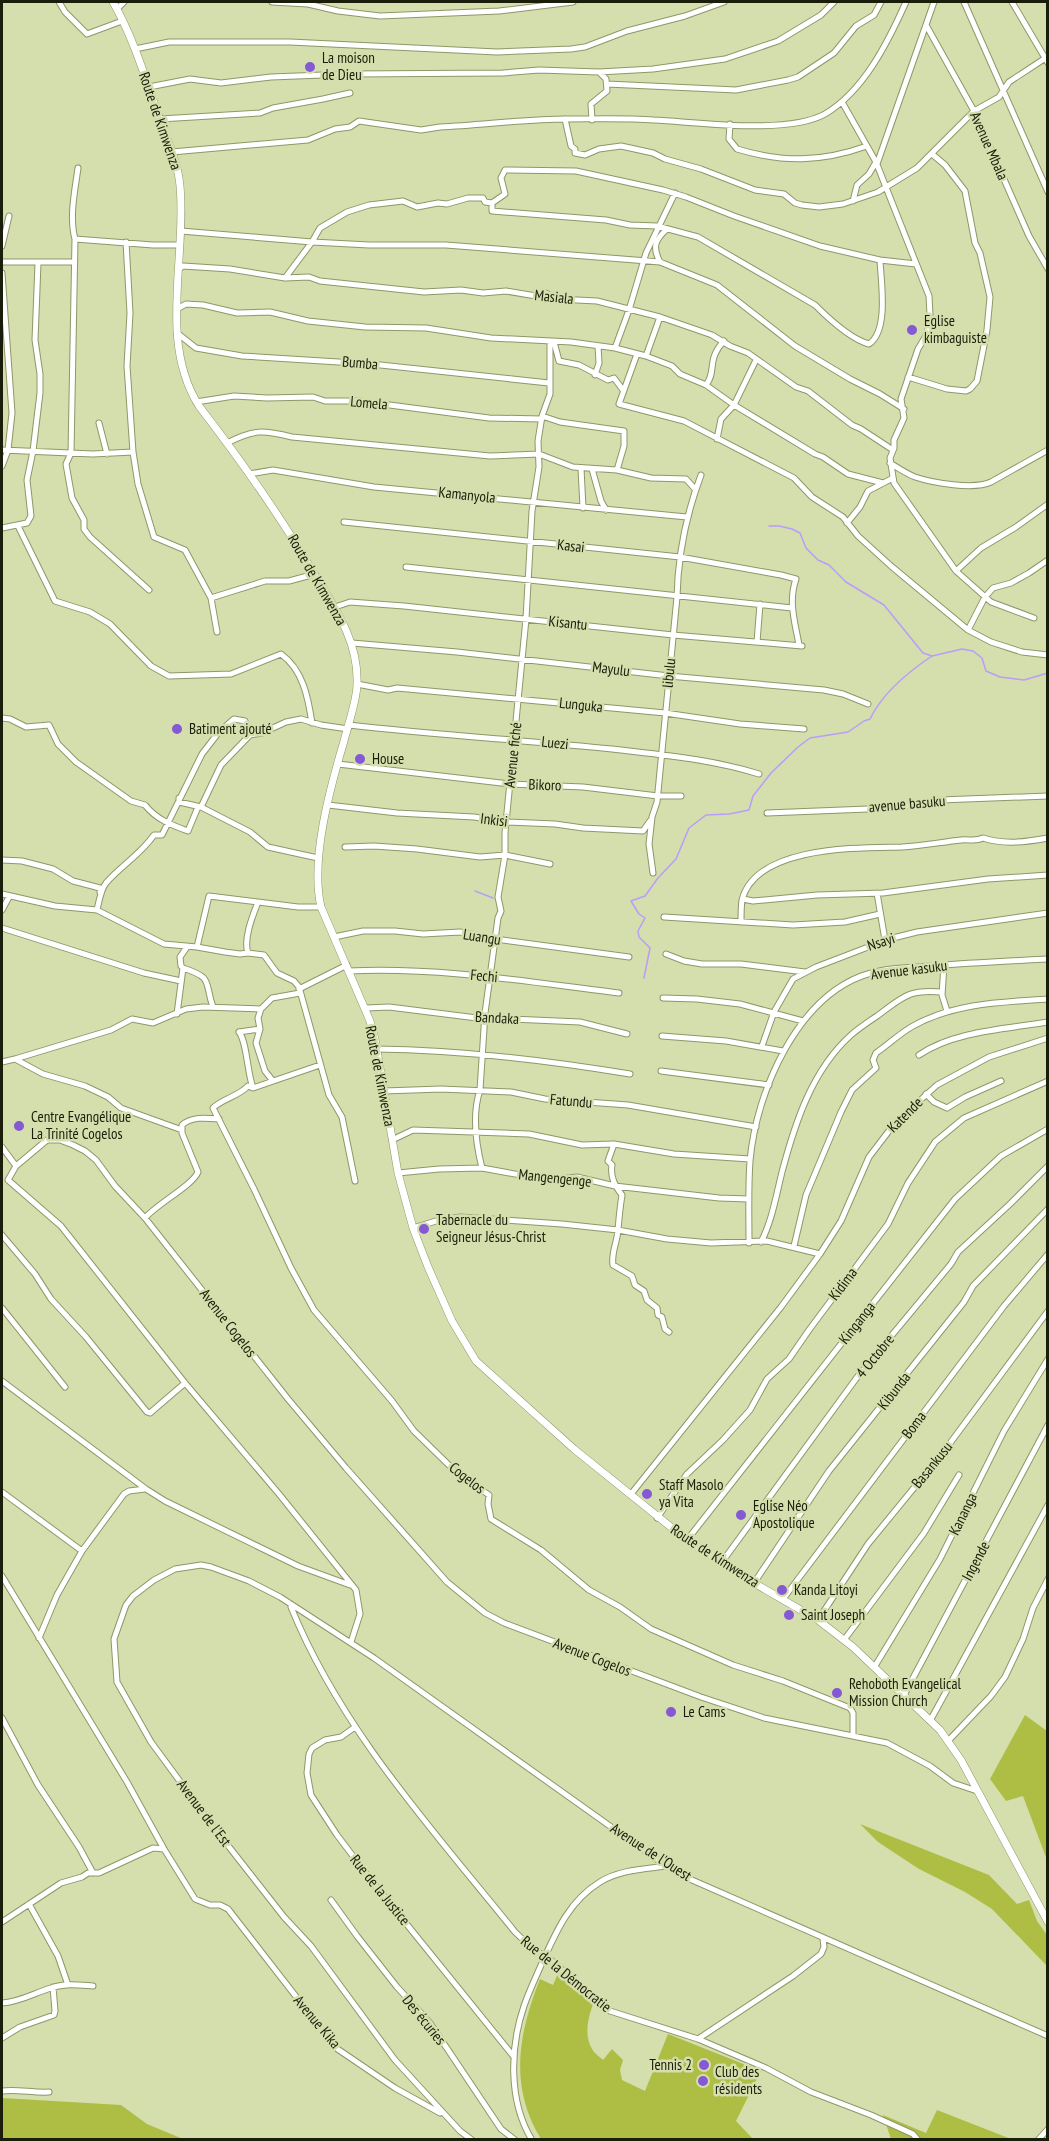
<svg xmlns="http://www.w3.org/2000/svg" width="1049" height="2141" viewBox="0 0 1049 2141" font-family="'PT Sans Narrow',sans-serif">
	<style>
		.green { fill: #aebe45 }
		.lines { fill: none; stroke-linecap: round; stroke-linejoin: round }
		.stream { stroke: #b89dfa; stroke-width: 1.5 }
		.minor-casing { stroke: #8f9768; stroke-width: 7 }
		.tertiary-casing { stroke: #8f9768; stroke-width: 8 }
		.minor { stroke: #fff; stroke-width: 5 }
		.tertiary { stroke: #fff; stroke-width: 7 }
		.poi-dot { fill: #8459d3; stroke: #d5dead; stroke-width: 2 }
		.labels { text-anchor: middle; stroke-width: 5; stroke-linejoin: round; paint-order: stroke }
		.poi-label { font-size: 15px; fill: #1a1d0a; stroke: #d5dead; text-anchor: start }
		.street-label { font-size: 15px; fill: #1a1d0a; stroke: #d5dead }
	</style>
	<rect width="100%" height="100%" fill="#d5dead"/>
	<!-- green -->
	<path class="green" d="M1025,1715l22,16v129l-24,-64 -17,5 -16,-22z
		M860,1824l129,51 28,29 12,-4 8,21 10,14v31l-55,-57 -27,-17 -46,-23 -41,-27z
		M560,1969l35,30c-6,15 -12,35 -3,50 2,4 8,8 11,11l9,-11 11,11 -3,10 2,10 23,11 23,-57 93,37 -25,50 17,18h-212c-32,-52 -23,-105 -1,-160l13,6z
		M2,2098l119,7 26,19 36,15h-181z
		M937,2110l74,29h-120l-8,-24 43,18z"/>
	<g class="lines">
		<!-- stream -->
		<path class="stream" d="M769,526h10l13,3 8,4 6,15 12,12 11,5 17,17 38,23 39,48 9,3 30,-7 11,2 9,7 4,13 14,6 24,3 24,-7
			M475,891l18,7
			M644,978l6,-30 -11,-11 -1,-6 7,-13 -6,-4 -8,-13 14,-5 13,-18 18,-19 13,-31 17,-13 23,-1 20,-4 4,-14 18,-23 27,-26 12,-9 38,-6 16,-11 6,-2c13,-27 38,-47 62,-63"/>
		<defs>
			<path id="minor" d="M59,2l6,10 22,22 35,-13
				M272,2l36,2 30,7 42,5 119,-5 74,-9
				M964,2l84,190
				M1012,2l36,61
				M117,9l7,-7
				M926,25l48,86 55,125 19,33
				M135,49l34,-7h121l207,10 74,-3 14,-2 42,-16 58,-15 39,-14
				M607,84l129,6 52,-10 10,-3 36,-24 22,-27 18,-11 7,-13
				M149,87l41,-8 31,4 50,-6 78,-3 154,-1 36,-3 60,2 54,-3 72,-10 53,-18 43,-26 13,-13
				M842,102l34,60 53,134 1,19 -3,19 -9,15 -17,50 3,19 -10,22v8l-4,10 4,25 62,88 35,31 43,16
				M160,119l100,-6 13,-5 50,-9 27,-6
				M565,119l6,27 4,3v4l10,2 14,-6 22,-3 32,7 12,6 36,10 54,21 29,4 11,9 7,2 17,2 24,-3 35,-12 39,-24 57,-57 25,-14 10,-15 35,-23
				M592,120l-1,-16 16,-13 -1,-12 -7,-7
				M730,124l-1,15 8,10c46,14 85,13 130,-3
				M172,152l136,-12 27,-11 15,-2 9,-6 62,9 19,-3c43,-2 85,-8 127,-8 29,0 58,-1 87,1 44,2 133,15 171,-6 39,-23 63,-72 81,-112
				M877,164l57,-162
				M78,168c-3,22 -9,49 -3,71l-4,214 -5,11 6,34 12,22v9l6,8 59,53
				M853,201l4,-16 12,-11 7,-12
				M492,203l13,-9 -4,-16 4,-8 71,1 87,19 23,7 48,19 86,30 60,14 36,4
				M181,231l131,11 57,3h77l214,17 57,23 78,61 55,33 30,15 24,15
				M75,239l78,6h27
				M126,242l4,71 -3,53 6,86 5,32 16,53 31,13 26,48 6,34
				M2,246l7,-30
				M2,262h71
				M660,262c-8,-15 -5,-22 7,-33
				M179,269l4,-3 47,3 55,9 24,-1 11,4 104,11 37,-2 22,3 23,-2 30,5 10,-3 10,6 41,2 63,16 52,18 18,11 18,7 48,34 12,4 44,34 9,4 32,21
				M2,273l10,140 -4,37 -6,16
				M285,278l27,-36 8,-14 27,-16 22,-7 34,-4 14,6 21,-4 9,1 21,-6h15l2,4 7,1v8l114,9 24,5 27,1 41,11 117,68c14,14 35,34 54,39 20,-13 12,-62 11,-84
				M177,309l9,-5 17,1 34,8 33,-1 38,9 57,6 61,1 65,10 80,4 44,6 31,8 26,10 8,8 26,11 28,20 81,49 8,3 25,17 35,9
				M177,333l19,15 46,8 129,8 178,19
				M554,342l5,19 20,4 29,15 6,-2 9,12
				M615,348l14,-38 17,-57 29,-60
				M637,354l-18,50 65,17 110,57 18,19 31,20 15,19 33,30 77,64 23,12 31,10 26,3
				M646,356l14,-39
				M595,375l4,-12 -1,-17
				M908,377l39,12 19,2 4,-2 7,-8 10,-51 3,-33 -10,-44 -5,-10 -10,-52 -20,-26 -13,-11
				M706,385c11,-14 0,-25 18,-44
				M196,402l38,-6 33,2 46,-1 12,4h34l130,17 53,1
				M542,416l18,6 64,9v15l-7,24
				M99,423l8,31
				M717,439l4,-20 13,-14 22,-45
				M227,443c27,-14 36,-13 65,-6l198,19 49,-2 34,13 44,3 34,8 35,1 9,10
				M2,450l91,4 40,-2
				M890,463c8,5 17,11 25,14 18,6 59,13 76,5l57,-32
				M581,468l2,40
				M592,469l9,32 5,9
				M249,474l24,-4 101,17 313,30
				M344,522l336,35 101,18 15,4c-8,23 -1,43 3,66
				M847,523l13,-16 8,-16 25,-13
				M18,526l37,75 35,11 20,12 41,42 18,10 62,-2 50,-20c22,16 27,43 31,69
				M2,528l25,-5 4,-7 -4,-36 6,-29 7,-58v-19l-5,-34 3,-77
				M406,567l386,41
				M956,571l25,-23 35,-21 32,-23
				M211,598l54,-17h24l26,-7
				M335,607l15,-5 54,4 269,29 129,11
				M968,630l17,-33 8,-9 18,-5 18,-10 19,-13
				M757,642l3,-38
				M352,643l105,9 212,24 155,14 19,4 25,10
				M357,684l31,6 9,-2 268,25 75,11 64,5
				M2,718l8,1 16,8 23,-2 9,19 18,18 55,39 14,4c11,14 26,20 43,26l10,-24
				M349,725c87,10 175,15 263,24 50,6 99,10 147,25
				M338,764l172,20 73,3 75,9h23
				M179,798v4l22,5 49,25 18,15 50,11
				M328,805l69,8 77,4 32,5 49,2 28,4 60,3 7,-10
				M201,807l20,-42 29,-30 12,-2 24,-11 15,-3 20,6 27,4
				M767,813l126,-5 47,-8 108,-4
				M345,847l29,-1 43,3 63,8 25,-2 45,9
				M2,860l20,1 31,8 20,12 27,7v4
				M653,873l-4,-29 3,-27 5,-15 20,-205c1,-43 9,-82 24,-122
				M877,893l8,47
				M2,894l53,12 42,4 67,34 33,3 28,5 15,2 8,-1 16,2 13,18 17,8 5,6 30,108 13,22 13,64
				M743,899l10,2 64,-6 66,-2 105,-14 60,-4
				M2,910l7,-13
				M97,910c2,-9 4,-21 9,-27 15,-17 35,-29 48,-48h8l40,-81 17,-22 15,-13 11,2 5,14
				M664,917l129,8 52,-3 35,-8
				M741,922c0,-7 0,-15 1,-22 14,-55 118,-52 160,-53 20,-1 40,-5 59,-7 9,-1 14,2 22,-2 22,7 43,4 65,0
				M2,928l142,45 37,8
				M334,937l29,-6h32l28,3 37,-2 35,7 134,18
				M197,947l12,-51 89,11h23
				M248,953c-5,-14 5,-38 10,-51
				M666,954l18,7 18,3h39l64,8
				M944,965l-2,30 5,16
				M183,968c31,10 21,14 30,39
				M349,971c92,-4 179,11 270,22
				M299,989l48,-24
				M663,998l34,1 43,5 63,17
				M366,1008l23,-1 104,13 18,-1 69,3 47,12
				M177,1014l6,-46 -2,-2 -1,-9 7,-10
				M239,1032c8,10 8,40 14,56
				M239,1032l21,-3
				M662,1036l64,5 57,10
				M762,1046l12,-34 19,-33 23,-12 73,-28 28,-7 131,-19
				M376,1049c85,1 170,11 254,25
				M919,1055c35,-24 88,-26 129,-33
				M15,1059l28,15 42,12 23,11 13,11 61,22
				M2,1062l13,-3 96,-29 21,-11 21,4 33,-14 17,-2 58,2
				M320,1065l-67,23 -5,-2c-9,10 -26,13 -35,22l41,81 37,79 23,42 78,91 22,30 42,41 33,23 -1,9 3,15 50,31 48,40 31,17 31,22 82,36 50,16 67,27 3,5v23
				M661,1071l108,14
				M273,1081l-8,-10 -9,-28 4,-14 -2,-11 3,-9 11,-11 28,-5
				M384,1091l57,-2 70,3 34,7 83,6 128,22
				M926,1094l8,8 13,6 18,-11 36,-16
				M392,1140l21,-10 116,4 53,11 32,-1 60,10 76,5
				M614,1144l-6,17 4,4c-2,12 3,21 10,30 -2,12 -3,23 -4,35 -1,13 -7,23 -5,35l19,11 3,9 9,6 3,9 10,8 1,7 4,2 3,12 4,3
				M2,1147l14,19
				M482,1168c-6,-24 -10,-54 -2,-78l5,-77 13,-95 3,-7 -3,-14 7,-42v-22l21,-214 6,-108 7,-44 -1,-26 4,-25 8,-22v-52
				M398,1173l41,-4 43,-1 66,12 29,-3 38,9 104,12 30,1
				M145,1218c13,-15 47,-32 53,-46l-16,-39v-8c10,-9 25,-7 37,-6
				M413,1228l23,-7 24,-4 45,3 57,4 56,6 49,9 44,4 56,-2 53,13
				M2,1235l33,39 16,25 35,38 61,75 3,1 35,-30
				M761,1242c11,-21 15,-46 21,-70 13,-49 30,-102 69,-137 8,-7 17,-13 26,-19 26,-19 31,-27 65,-24
				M749,1243c0,-28 -1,-55 1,-82 6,-69 48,-168 121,-188 19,-6 39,-5 59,-7 39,-3 78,-5 118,-7
				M794,1246l12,-51 35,-83 11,-22 24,-22 -3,-8 3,-7c12,-8 24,-20 37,-27 41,-23 89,-24 135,-27
				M2,1308l63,79
				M2,1381l144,108 19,12 133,65 52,19
				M2,1492l80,59
				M631,1494l150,-187 39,-53 21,-33 28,-64 26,-34 42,-38 52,-28 59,-19
				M657,1518l30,-44 36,-34 27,-30 17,-31 22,-20 20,-29 79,-106 20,-41 27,-41 29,-24 84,-37
				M687,1540l268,-341 46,-43 47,-27
				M722,1562l136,-186 93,-112 7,-12 52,-48 38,-38
				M2,1576l125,206 37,67 31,50 15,6h10l8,4 108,139 59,40 45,25
				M754,1583l75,-112 135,-169 9,-16 75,-77
				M783,1599l221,-293 44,-52
				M291,1607c50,123 142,223 224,325l20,19 11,5 64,55 88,28 68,29 45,24 60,23 42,19 5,6
				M818,1620l50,-76 77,-94 103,-139
				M39,1638l18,-43 25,-44 42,-57 5,-3 16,-2
				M844,1640l80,-107 35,-58
				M351,1642l9,-28 -4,-24 -77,-96 -94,-111 -124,-157 -53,-46 8,-14 31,-26h13l13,5 12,6 11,9 19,26 30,32 143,181 58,69 101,114 38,31 19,10 197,74 63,21 123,25 43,23 23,17 24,8
				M875,1666l65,-107 64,-128 44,-72
				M904,1695l144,-270
				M2,1718l36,67 41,62 14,26
				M930,1721l118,-216
				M355,1727l-14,10 -16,3 -13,8 -3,6 -2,19 4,22 26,40 38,50 139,172
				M948,1741l43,-45 14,-19 18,-38 10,-31 15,-29
				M331,1900l26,36 40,51 33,36 71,106 14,11
				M29,1904l29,52 10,29
				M2,1922l59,-39 21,-6 6,-4h11l54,-25 11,1
				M2,2003c18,-1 32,-10 49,-15 14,-5 28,-3 42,-2
				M2,2038l18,-11 34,-12 1,-4 -2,-24
				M698,2039l95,-63 28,-22 3,-7 -1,-8
				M2,2091c15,-2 31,2 47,1
				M472,2140l-12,-9 -65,-71 -84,-114 -27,-29 -69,-88 -64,-87 -34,-60 -3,-43 12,-34 7,-9 21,-16 21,-11 26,-4 10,2 38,14 31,16 94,61 292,208 26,14 356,156
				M532,2140c-24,-39 -22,-93 -8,-134 5,-15 12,-29 18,-43 14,-31 27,-62 58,-81 19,-12 44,-13 66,-16
				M1038,2140l10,-11"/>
			<path id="tertiary" d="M113,2c21,37 33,78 47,118 8,22 18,43 20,66 7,72 -22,155 19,220 40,52 78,105 111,161 22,37 49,72 47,117 0,16 -9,41 -13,57 -14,47 -34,119 -23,166l49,114 5,18 23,134 15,55 15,39 24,54 24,40 98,88 113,91 67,43 64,37 35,27 87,83 21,30 87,162"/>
		</defs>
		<!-- minor casing -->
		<use href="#minor" class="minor-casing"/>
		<!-- tertiary casing -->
		<use href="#tertiary" class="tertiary-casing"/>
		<!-- minor -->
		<use href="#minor" class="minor"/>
		<!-- tertiary -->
		<use href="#tertiary" class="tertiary"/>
	</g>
	<!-- markers -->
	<g class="poi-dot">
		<circle cx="310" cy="67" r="6"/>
		<circle cx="912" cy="330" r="6"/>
		<circle cx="177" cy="729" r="6"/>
		<circle cx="360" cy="759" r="6"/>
		<circle cx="19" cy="1126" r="6"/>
		<circle cx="424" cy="1229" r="6"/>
		<circle cx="647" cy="1494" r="6"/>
		<circle cx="741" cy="1515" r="6"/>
		<circle cx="782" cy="1590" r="6"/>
		<circle cx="789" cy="1615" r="6"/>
		<circle cx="837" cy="1693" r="6"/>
		<circle cx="671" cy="1712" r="6"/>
		<circle cx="704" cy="2065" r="6"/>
		<circle cx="703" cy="2081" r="6"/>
	</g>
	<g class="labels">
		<!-- poi labels -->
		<g class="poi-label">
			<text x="322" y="63">La moison<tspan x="322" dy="17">de Dieu</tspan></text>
			<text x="924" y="326">Eglise<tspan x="924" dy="17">kimbaguiste</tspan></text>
			<text x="189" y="734">Batiment ajouté</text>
			<text x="372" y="764">House</text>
			<text x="31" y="1122">Centre Evangélique<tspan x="31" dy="17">La Trinité Cogelos</tspan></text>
			<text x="436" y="1225">Tabernacle du<tspan x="436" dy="17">Seigneur Jésus-Christ</tspan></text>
			<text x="659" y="1490">Staff Masolo<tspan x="659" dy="17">ya Vita</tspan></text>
			<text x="753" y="1511">Eglise Néo<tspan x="753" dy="17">Apostolique</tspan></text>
			<text x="794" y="1595">Kanda Litoyi</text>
			<text x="801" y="1620">Saint Joseph</text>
			<text x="849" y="1689">Rehoboth Evangelical<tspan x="849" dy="17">Mission Church</tspan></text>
			<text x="683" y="1717">Le Cams</text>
			<text x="692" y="2070" text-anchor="end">Tennis 2</text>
			<text x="715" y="2077">Club des<tspan x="715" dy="17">résidents</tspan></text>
		</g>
		<!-- street labels -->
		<g class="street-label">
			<text transform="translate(160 121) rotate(71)" y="5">Route de Kimwenza</text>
			<text transform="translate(989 146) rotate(66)" y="5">Avenue Mbala</text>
			<text transform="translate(554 297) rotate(6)" y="5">Masiala</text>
			<text transform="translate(360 363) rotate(5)" y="5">Bumba</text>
			<text transform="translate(369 403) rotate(5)" y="5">Lomela</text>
			<text transform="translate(467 495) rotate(6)" y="5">Kamanyola</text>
			<text transform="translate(571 546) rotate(6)" y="5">Kasai</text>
			<text transform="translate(317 580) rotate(60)" y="5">Route de Kimwenza</text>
			<text transform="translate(568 623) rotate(6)" y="5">Kisantu</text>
			<text transform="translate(611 669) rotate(7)" y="5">Mayulu</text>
			<text transform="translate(669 673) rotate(-84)" y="5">libulu</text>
			<text transform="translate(581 705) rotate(6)" y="5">Lunguka</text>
			<text transform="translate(555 743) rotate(6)" y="5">Luezi</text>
			<text transform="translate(513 755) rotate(-84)" y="5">Avenue fiché</text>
			<text transform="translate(545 785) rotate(2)" y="5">Bikoro</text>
			<text transform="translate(907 804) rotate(-5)" y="5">avenue basuku</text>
			<text transform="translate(494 820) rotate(7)" y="5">Inkisi</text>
			<text transform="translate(482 937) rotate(9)" y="5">Luangu</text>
			<text transform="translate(881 942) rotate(-18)" y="5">Nsayi</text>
			<text transform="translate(909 970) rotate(-7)" y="5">Avenue kasuku</text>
			<text transform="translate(484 976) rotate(5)" y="5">Fechi</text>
			<text transform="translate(497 1018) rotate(3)" y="5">Bandaka</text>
			<text transform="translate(380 1076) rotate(79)" y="5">Route de Kimwenza</text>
			<text transform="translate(571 1101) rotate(5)" y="5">Fatundu</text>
			<text transform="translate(905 1115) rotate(-45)" y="5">Katende</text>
			<text transform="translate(555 1178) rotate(6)" y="5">Mangengenge</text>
			<text transform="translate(843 1284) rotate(-53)" y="5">Kidima</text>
			<text transform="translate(228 1323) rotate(52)" y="5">Avenue Cogelos</text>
			<text transform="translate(857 1323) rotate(-52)" y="5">Kinganga</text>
			<text transform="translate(875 1356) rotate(-51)" y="5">4 Octobre</text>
			<text transform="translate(894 1391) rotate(-52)" y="5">Kibunda</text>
			<text transform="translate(914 1425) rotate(-53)" y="5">Boma</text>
			<text transform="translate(932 1465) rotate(-51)" y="5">Basankusu</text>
			<text transform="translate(467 1478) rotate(38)" y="5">Cogelos</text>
			<text transform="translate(963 1514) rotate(-64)" y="5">Kananga</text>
			<text transform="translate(715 1556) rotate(33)" y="5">Route de Kimwenza</text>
			<text transform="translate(976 1561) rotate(-62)" y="5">Ingende</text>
			<text transform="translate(592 1657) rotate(21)" y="5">Avenue Cogelos</text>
			<text transform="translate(204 1813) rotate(53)" y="5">Avenue de l'Est</text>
			<text transform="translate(651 1852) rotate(33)" y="5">Avenue de l'Ouest</text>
			<text transform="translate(380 1890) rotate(51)" y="5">Rue de la Justice</text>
			<text transform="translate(566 1974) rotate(39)" y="5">Rue de la Démocratie</text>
			<text transform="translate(424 2020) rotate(51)" y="5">Des écuries</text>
			<text transform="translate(317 2022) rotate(50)" y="5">Avenue Kika</text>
		</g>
	</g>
	<!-- border -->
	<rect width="1049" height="2141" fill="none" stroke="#1a1d0a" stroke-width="6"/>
</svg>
